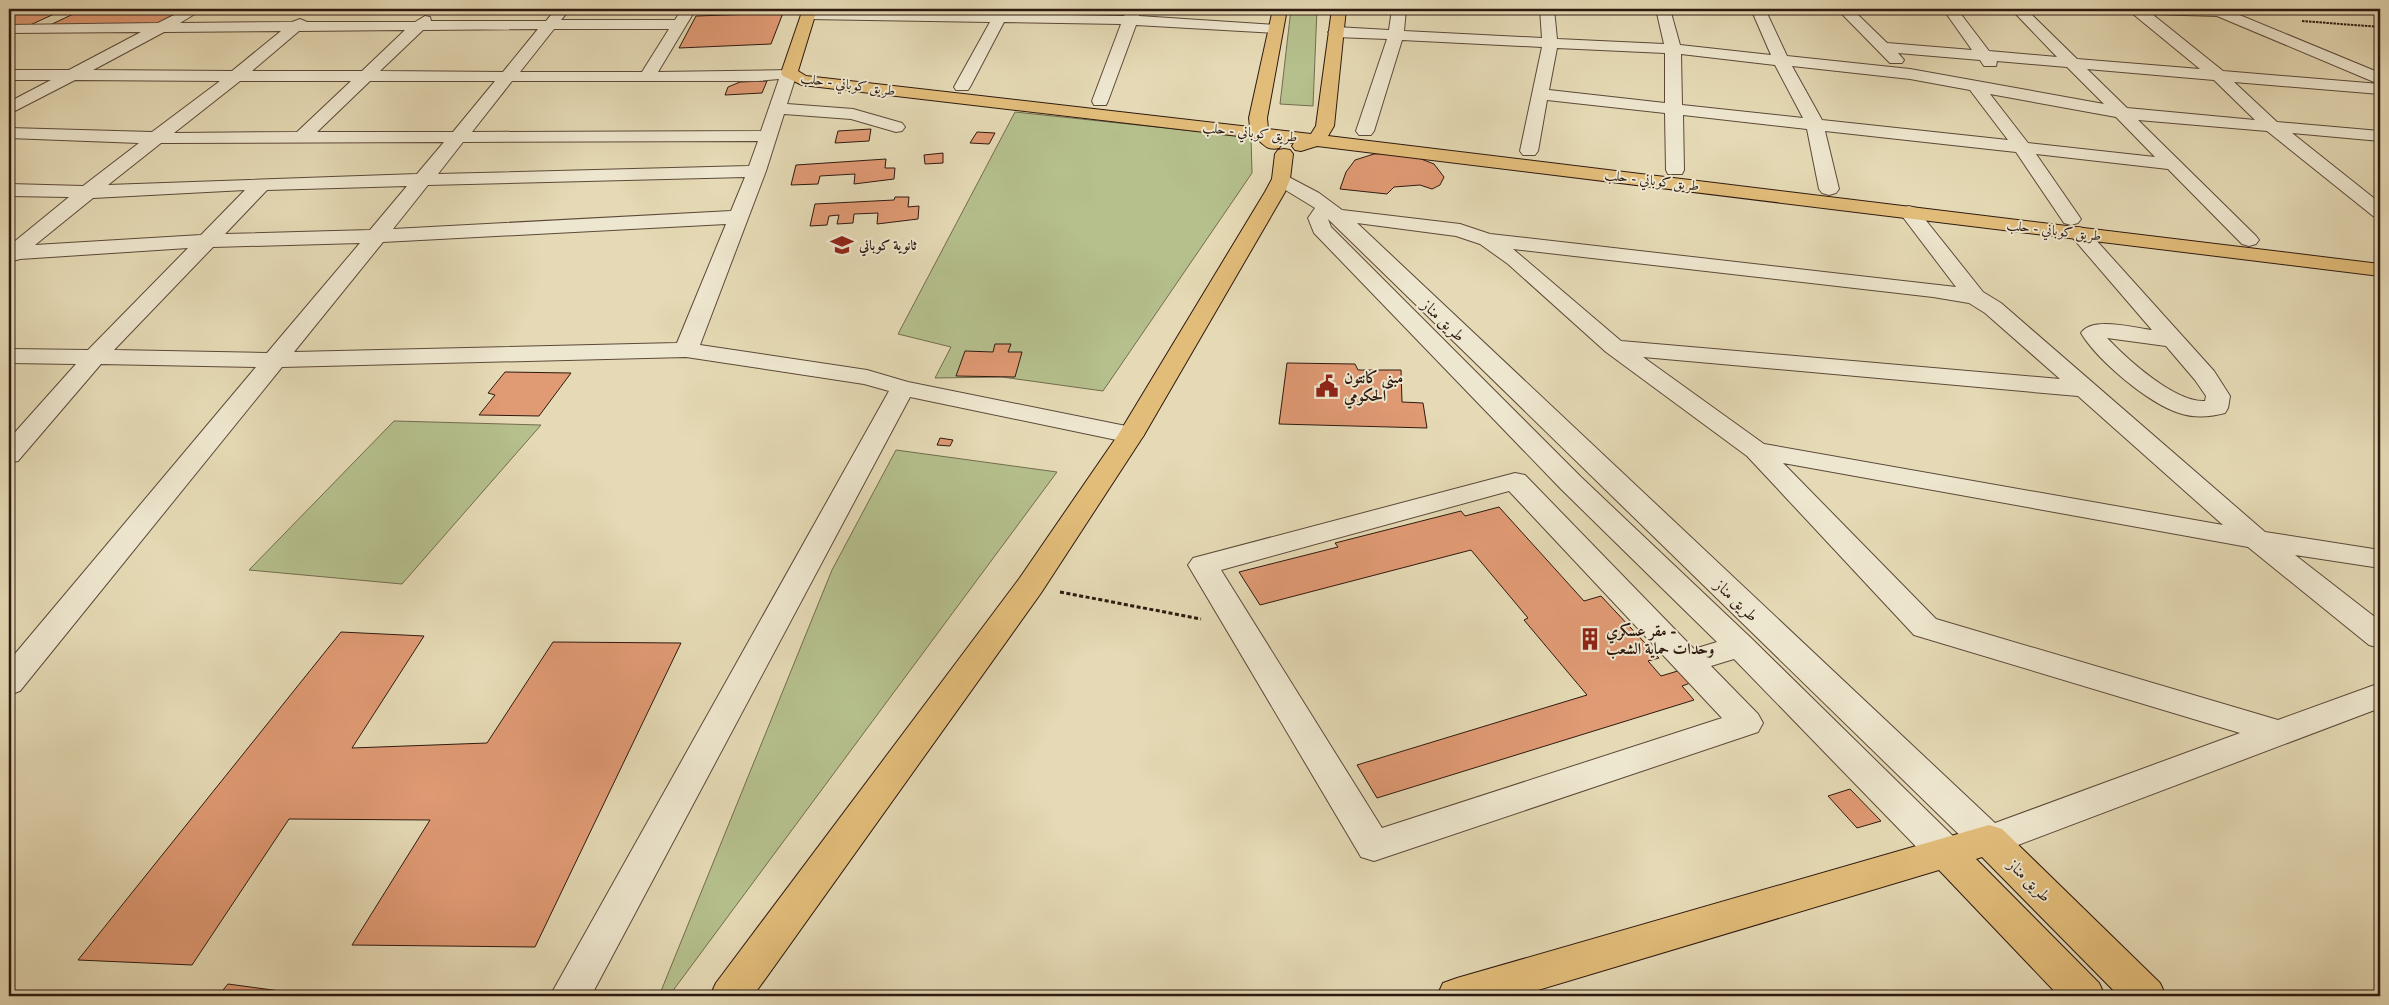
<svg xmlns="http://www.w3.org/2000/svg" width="2389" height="1005" viewBox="0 0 2389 1005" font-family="'IM FELL Double Pica',Amiri,serif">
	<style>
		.green { fill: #b5c08d; stroke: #726c4e }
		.building { fill: #e09a74; stroke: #2e1910 }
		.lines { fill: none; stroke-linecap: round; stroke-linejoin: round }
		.minor-casing { stroke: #5c4939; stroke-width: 2 }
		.major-casing { stroke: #2e1910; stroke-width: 2 }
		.path-far1 { stroke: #2e1910; stroke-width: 2; stroke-dasharray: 2.5 1; stroke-linecap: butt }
		.path { stroke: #2e1910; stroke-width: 3; stroke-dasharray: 4 2.5; stroke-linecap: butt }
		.minor { fill: #eee7cf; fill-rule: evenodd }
		.major { fill: #e2bd7a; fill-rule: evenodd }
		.labels { text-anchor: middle; stroke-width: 4; stroke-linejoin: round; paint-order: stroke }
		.far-street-label { font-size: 14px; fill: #2e1910; stroke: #eee7cf }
		.far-poi-label { font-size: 14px; font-weight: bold; fill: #2e1910; stroke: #eee7cf; text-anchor: start }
		.street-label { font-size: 16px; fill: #2e1910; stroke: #eee7cf }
		.poi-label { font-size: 16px; font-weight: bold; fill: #2e1910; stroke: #eee7cf; text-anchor: start }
	</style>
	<rect width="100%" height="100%" fill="#e5dab5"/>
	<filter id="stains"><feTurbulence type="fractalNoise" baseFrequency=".004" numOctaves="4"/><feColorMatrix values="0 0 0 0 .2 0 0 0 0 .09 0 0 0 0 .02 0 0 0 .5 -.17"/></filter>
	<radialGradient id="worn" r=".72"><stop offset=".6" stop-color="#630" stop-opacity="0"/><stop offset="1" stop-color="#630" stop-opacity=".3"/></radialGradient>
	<!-- green -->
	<path class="green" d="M1291,9h26l-4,97 -33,-2z
		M1015,112l236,25 1,36 -149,218 -101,-14 -67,1 16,-31 -53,-13z
		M394,421l147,4 -139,159 -153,-14z
		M896,450l161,22 -388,524h-10l173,-426z"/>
	<!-- building -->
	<path class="building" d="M9,9h56l-37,17h-19z
		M84,9h103l-31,16h-106z
		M701,9h87l-1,1 -89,4z
		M783,13l-12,31 -92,4 17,-32z
		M767,81l-5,12 -37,2 3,-8 12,-5z
		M871,129l-2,12 -34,2 3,-12z
		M977,132l18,1 -6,11 -19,-1z
		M943,153v10l-18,1 -1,-9z
		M1393,153l18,2 23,9 10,13 -4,8 -8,4 -12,-4 -26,2 -7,7 -47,-5 6,-17 9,-12 19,-6z
		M886,159l-1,9h10l-1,11 -40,5 1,-10 -35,2 -2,8 -27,1 5,-20z
		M895,197h14l-1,10 11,-1 -1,13 -41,5 1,-11 -24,1 -1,9 -16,1 2,-9 -10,1 -2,9 -17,1 5,-22 79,-4z
		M995,344h16l-3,8h14l-7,25 -59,-1 9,-25 28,1z
		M1287,363l68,1 3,6h43l1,32 21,1 4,25 -148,-4z
		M505,372l66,1 -32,43 -60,-1 16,-20 -7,-2z
		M940,438l13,2 -3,6 -13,-1z
		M1499,507l85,94 17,-5 58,62 -11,3 13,15 20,-6 12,12 -11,4 12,14 -317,98 -20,-33 230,-70 -63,-75 4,-2 -57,-68 -211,55 -21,-33 99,-25 -3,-4 126,-32 4,5z
		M341,632l83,4 -72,112 135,-5 66,-101 128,1 -146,304 -183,-2 78,-125 -141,-1 -97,146 -114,-5z
		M1850,789l31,32 -24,7 -29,-32z
		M228,984l89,12h-99z"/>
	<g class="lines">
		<defs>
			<path id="minor" d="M186,9h17l-23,14 112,-1 8,-3 7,3h108l10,-6 5,1 1,4h115l10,-12h14l-9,11h114l7,-11h10l2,3 -36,60 137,-2 2,3 -10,31 66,5 49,14 3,4 -3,4 -6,1 -45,-13 -67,-5 -18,57 -66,174 167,25 41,12 223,45 9,3 4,5 -4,5 -9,3 -221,-46 -319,599h-41l339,-605 -25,-7 -178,-27 -404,10 -262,324 -11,4v-34l247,-294 -155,-3 -83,97 -9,2v-24l67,-75 -67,-1v-14l79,1 100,-102 -168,11 -11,3v-16l60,-49 -60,-1v-12l74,2 56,-43 -130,-5v-10l143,4 68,-51 -145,-1 -66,34v-12l42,-22h-42v-10h60l72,-38 -132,1v-8l149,-2zM538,29l-35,43 -123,-1 43,-41zM554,29h115l-27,43h-122zM405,30l-43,41h-110l47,-40zM281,31l-49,40 -139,-1 71,-38zM779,79l-18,52 -289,1 40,-51h246zM240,81h111l-54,51 -123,1zM370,81h125l-42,51h-136zM758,141l-9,25 -311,8 25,-32zM444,142l-27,32 -309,11 53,-42zM745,177l-14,34 -338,18 35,-44zM407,186l-37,44 -145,4 42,-44zM245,190l-44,45 -166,10 58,-47zM726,224l-49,119 -383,9 89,-110zM360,243l-93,110 -153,-3 99,-103z
				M997,9h14l-2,5 115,2 3,-7h14l-2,7 137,9 7,4 -7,4 -140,-8 -28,76 -2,4h-12l-2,-4 29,-77 -117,-2 -34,65 -2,3h-12l-2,-3 36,-65 -182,-3 -7,-4 7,-4 186,3z
				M1392,9h14l-2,22 138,7 -2,-29h14l3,30 107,5 -8,-35h14l10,36 91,10 -20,-46h14l22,47 123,13 194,35 -37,-37 -70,-6 -1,5h-12l-4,-6 -82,-7 6,7 -2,3h-12l-53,-54h15l35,34 85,7 -29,-41h14l32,42 68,6 -46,-48h15l51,50 123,10 -67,-55 -23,-1 -7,-4h122l155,64v11l-6,-2 -157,-66 -65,-2 71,57 157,13v10l-146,-12 43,40 103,9v10l-88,-8 88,70v15l-7,-2 -106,-85 -129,-11 118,116 3,4 -3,4 -7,2 -7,-2 -74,-75 -132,-15 45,65 -3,4 -7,2 -7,-2 -48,-71 -191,-21 14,58 -3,4 -7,2 -7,-2 -3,-4 -12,-60 -124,-14 1,55 -2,4h-14l-2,-4 -1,-57 -118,-13 -9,51 -3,4h-12l-3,-4 22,-104 -140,-7 -28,91 -3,4h-12l-3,-4 31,-92 -51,-2 -8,-5 8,-5 53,3zM1557,48l108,5v50l-116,-13zM1681,54l94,11 28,53 -121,-13zM1792,66l118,13 60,11 38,50 -186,-20zM2087,69l127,11 41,40 -128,-12zM1990,94l126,23 39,40 -127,-14z
				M1281,173l38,20 23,17 118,14 30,10 466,53 -57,-75 3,-4 7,-2 7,2 67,84 18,11 264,229 115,18v18l-85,-13 85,66v27l-11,-3 -121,-98 -465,-84 153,156 342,101 102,-37v25l-378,143 -13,4 -13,-4 -648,-632 3,8 250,250 170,161 208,204 5,11 -5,11 -13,4 -13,-4 -199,-205 -23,7 47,48 5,9 -5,9 -384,129 -13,-4 -173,-292 5,-7 322,-85 10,2 169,174 23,-7 -156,-153 -247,-256 -6,-15 7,-10 -41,-25 -2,-4 2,-4zM1357,223l99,13 24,8 28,20 98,88 141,104 167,179 326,98 -245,90zM1513,249l420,48 36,6 16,10 75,66 -439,-38zM1643,357l435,39 145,129 -459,-81zM1509,491l213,227 -340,110 -161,-258z
				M2079,227l7,2 128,142 16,25 -2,12 -3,5c-15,4 -32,5 -46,0 -31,-10 -82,-53 -98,-80 11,-17 53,-5 71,-3l-80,-93 -3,-4 3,-4zM2107,338l59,8 29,34 11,16 -1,5c-30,2 -78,-42 -98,-63z"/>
			<path id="major" d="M803,9h14l-19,62 8,5 444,51 -1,-9 24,-109h14l-20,109 1,11 43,5 5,-8 16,-117h14l-12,117 -6,10 1052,128v12l-1063,-130 -16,5 -6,-1 -3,-4 2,-3 -14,-2 2,3 -3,4c-11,3 -15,-3 -23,-10l-454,-53 -19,-9 -2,-3z
				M1284,149l6,1 3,4 -3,25 -5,13 -141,243 -103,158 -288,403h-43l6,-13 303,-404 99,-144 147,-243 7,-13 3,-25 3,-4z
				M1989,825l13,4 158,154 6,13h-47l-137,-139 -6,2 123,124 6,13h-46l-120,-126 -421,126h-81l6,-13 14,-5z"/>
		</defs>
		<!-- minor casing -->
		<use href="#minor" class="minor-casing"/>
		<!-- major casing -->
		<use href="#major" class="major-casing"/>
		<!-- path-far1 -->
		<path class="path-far1" d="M2302,21l78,6"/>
		<!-- path -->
		<path class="path" d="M1060,592l141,27"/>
		<!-- minor -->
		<use href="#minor" class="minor"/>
		<!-- major -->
		<use href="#major" class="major"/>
	</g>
	<!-- icons -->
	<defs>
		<symbol id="school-bare" viewBox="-9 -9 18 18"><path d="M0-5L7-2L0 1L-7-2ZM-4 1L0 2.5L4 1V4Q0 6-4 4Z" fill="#8f2418" stroke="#eee7cf" stroke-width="2.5" paint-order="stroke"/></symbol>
		<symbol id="civic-bare" viewBox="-9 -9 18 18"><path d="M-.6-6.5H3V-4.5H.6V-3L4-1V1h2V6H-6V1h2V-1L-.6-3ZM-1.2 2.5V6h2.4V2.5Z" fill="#8f2418" stroke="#eee7cf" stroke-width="2.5" paint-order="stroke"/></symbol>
		<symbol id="building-bare" viewBox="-9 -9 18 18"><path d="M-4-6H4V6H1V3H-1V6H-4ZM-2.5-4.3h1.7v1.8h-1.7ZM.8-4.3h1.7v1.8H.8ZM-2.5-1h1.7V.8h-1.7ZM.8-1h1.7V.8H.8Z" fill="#8f2418" stroke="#eee7cf" stroke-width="2.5" paint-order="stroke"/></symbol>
	</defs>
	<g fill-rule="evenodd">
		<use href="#school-bare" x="826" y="229" width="32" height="32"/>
		<use href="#civic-bare" x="1311" y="370" width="32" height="32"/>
		<use href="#building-bare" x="1574" y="623" width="32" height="32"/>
	</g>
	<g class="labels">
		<!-- far-street labels -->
		<g class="far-street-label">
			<text transform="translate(848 84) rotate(8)" y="5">طريق كوباني - حلب</text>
			<text transform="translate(1250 132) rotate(6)" y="5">طريق كوباني - حلب</text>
			<text transform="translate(1652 180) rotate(7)" y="5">طريق كوباني - حلب</text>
			<text transform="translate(2054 230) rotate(7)" y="5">طريق كوباني - حلب</text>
		</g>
		<!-- far-poi labels -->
		<g class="far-poi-label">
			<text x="859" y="250">ثانوية كوباني</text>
		</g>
		<!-- street labels -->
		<g class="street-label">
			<text transform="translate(1444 320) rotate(44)" y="6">طريق مناز</text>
			<text transform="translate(1737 600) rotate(44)" y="6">طريق مناز</text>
			<text transform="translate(2030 880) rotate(45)" y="6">طريق مناز</text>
		</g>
		<!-- poi labels -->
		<g class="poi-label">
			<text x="1344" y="383">مبنى كانتون<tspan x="1344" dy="18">الحكومي</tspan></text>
			<text x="1606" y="636">مقر عسكري -<tspan x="1606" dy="18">وحدات حماية الشعب</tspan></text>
		</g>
	</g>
	<!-- margin -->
	<rect width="2389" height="1005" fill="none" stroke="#e5dab5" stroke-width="30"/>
	<rect x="10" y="10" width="2369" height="985" fill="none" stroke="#2e1910" stroke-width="2.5"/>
	<rect x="15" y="15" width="2359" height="975" fill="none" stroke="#2e1910"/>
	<rect width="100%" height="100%" filter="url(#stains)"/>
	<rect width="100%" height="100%" fill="url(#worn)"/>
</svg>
